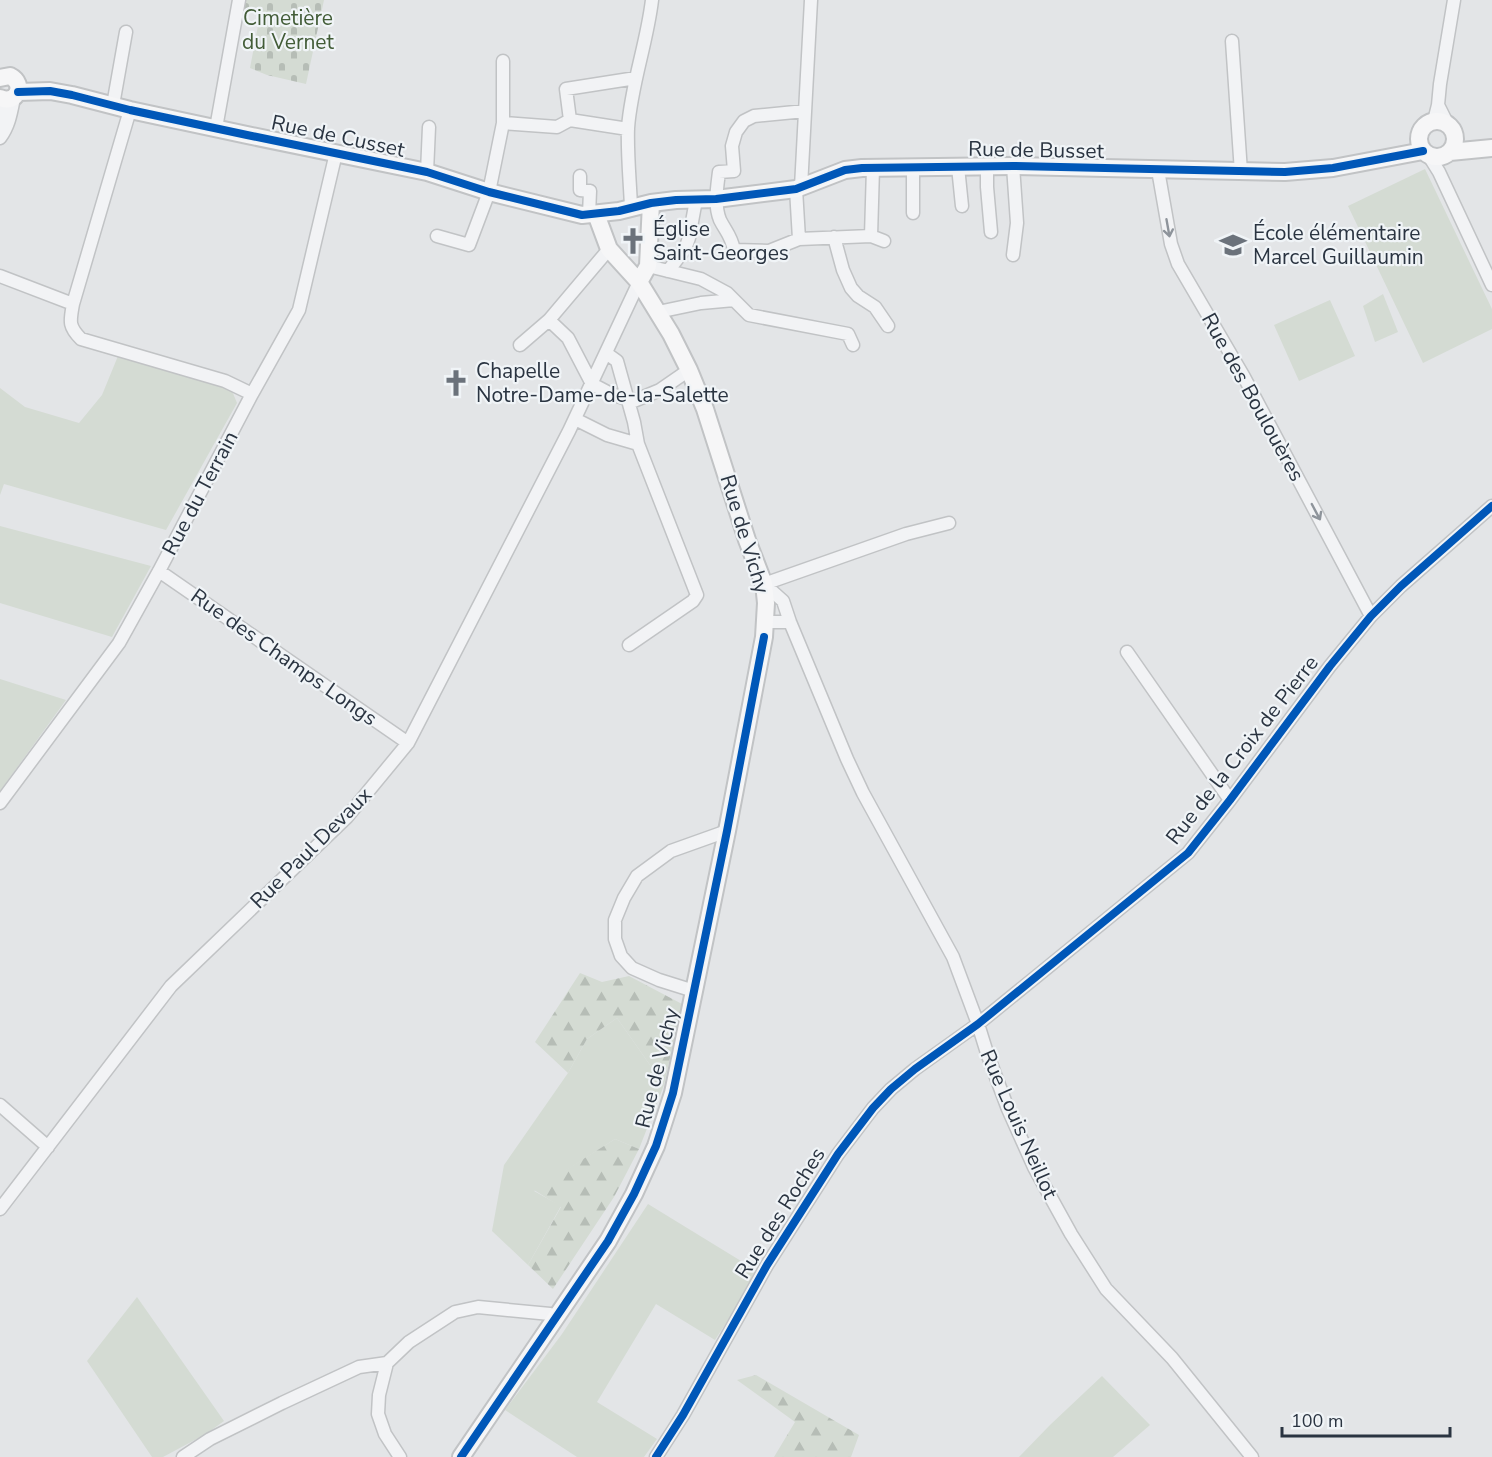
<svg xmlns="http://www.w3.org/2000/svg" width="1492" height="1457" viewBox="0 0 1492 1457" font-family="'Nunito Sans',sans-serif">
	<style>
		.grass { fill: #d4dbd3 }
		.forest { fill: url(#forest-firs) }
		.cemetery { fill: url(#cemetery-stones) }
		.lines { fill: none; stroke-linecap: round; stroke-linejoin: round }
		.street-casing { stroke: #c1c3c5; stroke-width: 15 }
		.secondary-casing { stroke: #c1c3c5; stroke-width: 20 }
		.street { stroke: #f2f3f5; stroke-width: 12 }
		.secondary { stroke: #f6f6f7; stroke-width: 16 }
		.cycleway-casing { stroke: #f0f4f7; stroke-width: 11 }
		.cycleway { stroke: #0057b8; stroke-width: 8 }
		.oneway { stroke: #8e949b }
		.labels { text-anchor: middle; stroke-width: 4.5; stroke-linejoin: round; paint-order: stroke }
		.park-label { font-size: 21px; fill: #425c37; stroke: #f0f4f7 }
		.street-label { font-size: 21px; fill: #2a3441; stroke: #f0f4f7 }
		.poi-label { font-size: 21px; fill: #2a3441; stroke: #f0f4f7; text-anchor: start }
	</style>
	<defs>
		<pattern id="forest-firs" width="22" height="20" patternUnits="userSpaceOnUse" patternTransform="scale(1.5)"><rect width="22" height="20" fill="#d4dbd3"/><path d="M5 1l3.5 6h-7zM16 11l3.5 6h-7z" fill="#b6bdb6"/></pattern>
		<pattern id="cemetery-stones" width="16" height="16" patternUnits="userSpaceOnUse" patternTransform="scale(1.5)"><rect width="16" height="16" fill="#d4dbd3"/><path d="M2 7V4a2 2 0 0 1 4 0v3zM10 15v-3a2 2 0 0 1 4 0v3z" fill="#b6bdb6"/></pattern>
	</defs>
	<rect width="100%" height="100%" fill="#e3e5e7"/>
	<!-- grass -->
	<path class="grass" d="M1425,169l67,140v20l-69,34 -75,-157z
		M1383,294l15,38 -23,10 -12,-36z
		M1330,300l25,56 -56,25 -25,-56z
		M118,356l112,30 7,17 -71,127 -162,-46 -4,11v-107l25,19 54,16 23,-28z
		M0,526l151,40 -39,71 -112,-34z
		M0,679l66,21 -66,91z
		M617,1018l47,67 -25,64 -24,-10 -81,52 27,15 -33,59 -36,-34 12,-66 64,-92 19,-34z
		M648,1204l111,68 -44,68 -59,-36 -59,98 60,37 -13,18h-67l-72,-47 57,-76z
		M137,1297l87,124 -18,13 -43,23h-11l-65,-96z
		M1102,1376l48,49 -37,32h-94l31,-32z"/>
	<!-- forest -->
	<path class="forest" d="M580,973l22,9 27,-6 53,28 -18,81 -47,-67 -30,21 -19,34 -33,-31z
		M615,1139l24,10 -25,48 -61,92 -25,-24 33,-58 -27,-17z
		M756,1375l103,60 -8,22h-77l21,-35 -58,-42z"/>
	<!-- cemetery -->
	<path class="cemetery" d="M242,0h82l-18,84 -39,-9 -17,-7 10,-53 -20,-5z"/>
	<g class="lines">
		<defs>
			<path id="street" d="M1232,41l9,131
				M113,105l13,-73
				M1438,105l9,18
				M0,107l2,9 -2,13
				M130,110l-57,194c-3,17 -5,22 8,35l144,42 27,13
				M805,111l-51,5 -10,5 -8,11 -4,14 2,25 -15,1c-2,16 -5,33 1,48 6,12 11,15 14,30l35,1 30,-12 72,-3 13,5
				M570,120l-4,-31 70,-11
				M1434,121l4,-16 2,-21 14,-84
				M503,123v-62
				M216,128l23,-128
				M0,138c9,-12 11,-25 14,-40
				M1429,156l10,16 53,113
				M987,166v21l4,45
				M913,167v46
				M958,167l4,39
				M1158,170l13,74 7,20 66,113 127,239
				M427,172l2,-45
				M580,176v14l10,1 -1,24
				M801,187l10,-187
				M796,189l3,50
				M631,207c-1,-25 -4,-55 -3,-79 3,-43 19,-85 24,-128
				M437,236l32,9 20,-53 14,-69 54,4 13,-7 58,9
				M871,236l2,-68
				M834,237l9,33 8,18 7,8 17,11 13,19
				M1013,255l4,-32 -4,-57
				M648,266l53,13 26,14 22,22 99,19 5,11
				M668,271l17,-22 4,-11 7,-38
				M0,276l73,28
				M658,312l43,-9 33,-3
				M549,320l19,18 24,46 19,10 16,5
				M520,345l29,-25 60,-71
				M606,353l11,8 17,61 4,22 59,151 -4,6 -64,44
				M629,403l31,-13 29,-20
				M575,419l32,16 31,9
				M159,571l249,172
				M764,584l19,17 7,21 57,137 16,34 90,164 25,67 9,29 21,56 26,58 37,67 35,55 66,69 80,99
				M764,584l142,-50 43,-11
				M765,622h25
				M1127,652l103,148
				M0,803l119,-160 40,-72 93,-177 47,-84 37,-157
				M694,991l-35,-11 -27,-12 -11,-12 -6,-17v-19l9,-22 13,-22 34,-25 56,-20
				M0,1105l48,42
				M0,1209l171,-223 176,-169 61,-74 161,-312 70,-149
				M183,1457l27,-18 72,-36 77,-36 28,-4
				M400,1457l-15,-23 -7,-20 1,-19 8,-32 22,-21 46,-30 23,-5 72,7 7,3
				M656,1457l27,-42 84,-150 71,-111 35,-46 18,-19 24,-20 63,-45 210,-171 42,-53 100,-134 41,-50 30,-30 91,-80"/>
			<path id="secondary" d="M0,78l10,-2c16,8 7,29 -10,22
				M18,92l32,-1 22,4 58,15 117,25 180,37 62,20 93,23 37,-4 32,-8 25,-3 40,-1 80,-10 49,-19 17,-2 151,-2 272,6 48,-4 90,-17
				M1419 139a18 18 0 1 1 36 0a18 18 0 1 1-36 0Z
				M1450,152l42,-4
				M639,282l9,-16 3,-63
				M461,1457l147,-216 26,-47 22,-48 17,-53 54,-262 37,-194 2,-34 -2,-19 -17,-44 -42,-131 -16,-39 -18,-36 -32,-52 -30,-33 -13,-35"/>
		</defs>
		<!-- street casing -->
		<use href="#street" class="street-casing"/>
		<!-- secondary casing -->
		<use href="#secondary" class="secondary-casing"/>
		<!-- street -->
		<use href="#street" class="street"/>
		<!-- secondary -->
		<use href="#secondary" class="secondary"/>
		<defs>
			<path id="cycleway" d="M18,92l32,-1 22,4 58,15 117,25 180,37 62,20 93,23 37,-4 32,-8 25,-3 40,-1 80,-10 49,-19 17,-2 151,-2 272,6 48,-4 90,-17
				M461,1457l147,-216 26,-47 22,-48 17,-53 54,-262 37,-194
				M656,1457l27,-42 84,-150 71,-111 35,-46 18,-19 24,-20 63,-45 210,-171 42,-53 100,-134 41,-50 30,-30 91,-80"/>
		</defs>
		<!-- cycleway casing -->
		<use href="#cycleway" class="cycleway-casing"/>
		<!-- cycleway -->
		<use href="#cycleway" class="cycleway"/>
	</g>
	<!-- one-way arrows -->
	<defs><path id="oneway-shaft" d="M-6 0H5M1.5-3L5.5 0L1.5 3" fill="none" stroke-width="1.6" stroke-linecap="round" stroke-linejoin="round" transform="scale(1.5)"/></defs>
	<g class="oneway">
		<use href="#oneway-shaft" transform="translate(1168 228) rotate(80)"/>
		<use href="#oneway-shaft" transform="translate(1316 512) rotate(62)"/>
	</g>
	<!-- icons -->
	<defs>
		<symbol id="church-bare" viewBox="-9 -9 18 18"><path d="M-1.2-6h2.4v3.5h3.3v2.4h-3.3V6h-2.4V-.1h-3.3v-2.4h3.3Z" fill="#6b727b" stroke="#f0f4f7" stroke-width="2.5" paint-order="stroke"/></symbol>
		<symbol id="school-bare" viewBox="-9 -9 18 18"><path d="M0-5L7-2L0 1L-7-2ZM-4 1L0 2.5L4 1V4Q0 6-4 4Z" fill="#6b727b" stroke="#f0f4f7" stroke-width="2.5" paint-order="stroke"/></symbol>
	</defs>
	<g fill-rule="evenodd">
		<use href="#church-bare" x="614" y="222" width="38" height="38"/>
		<use href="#school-bare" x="1214" y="226" width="38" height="38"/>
		<use href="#church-bare" x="437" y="364" width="38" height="38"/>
	</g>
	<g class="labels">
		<!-- park labels -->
		<g class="park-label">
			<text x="288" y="25">Cimetière<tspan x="288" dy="24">du Vernet</tspan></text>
		</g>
		<!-- street labels -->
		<g class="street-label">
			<text transform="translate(338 136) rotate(12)" y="7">Rue de Cusset</text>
			<text transform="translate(1036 150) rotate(1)" y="7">Rue de Busset</text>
			<text transform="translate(1253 397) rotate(61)" y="7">Rue des Boulouères</text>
			<text transform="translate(200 493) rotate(-62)" y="7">Rue du Terrain</text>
			<text transform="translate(745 534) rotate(73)" y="7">Rue de Vichy</text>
			<text transform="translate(284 657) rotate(35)" y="7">Rue des Champs Longs</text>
			<text transform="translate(1242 750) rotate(-52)" y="7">Rue de la Croix de Pierre</text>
			<text transform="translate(311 848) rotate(-45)" y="7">Rue Paul Devaux</text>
			<text transform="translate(657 1068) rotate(-76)" y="7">Rue de Vichy</text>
			<text transform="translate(1019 1124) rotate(66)" y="7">Rue Louis Neillot</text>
			<text transform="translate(780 1213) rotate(-58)" y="7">Rue des Roches</text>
		</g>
		<!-- poi labels -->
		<g class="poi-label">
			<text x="653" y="236">Église<tspan x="653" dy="24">Saint-Georges</tspan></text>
			<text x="1253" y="240">École élémentaire<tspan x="1253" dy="24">Marcel Guillaumin</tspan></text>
			<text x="476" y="378">Chapelle<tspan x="476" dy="24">Notre-Dame-de-la-Salette</tspan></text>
		</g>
	</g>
	<!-- scale -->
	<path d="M1282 1427v9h168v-9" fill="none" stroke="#2a3441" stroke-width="3"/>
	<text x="1291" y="1427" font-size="18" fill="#2a3441" stroke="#f0f4f7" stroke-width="4.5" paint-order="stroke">100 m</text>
</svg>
